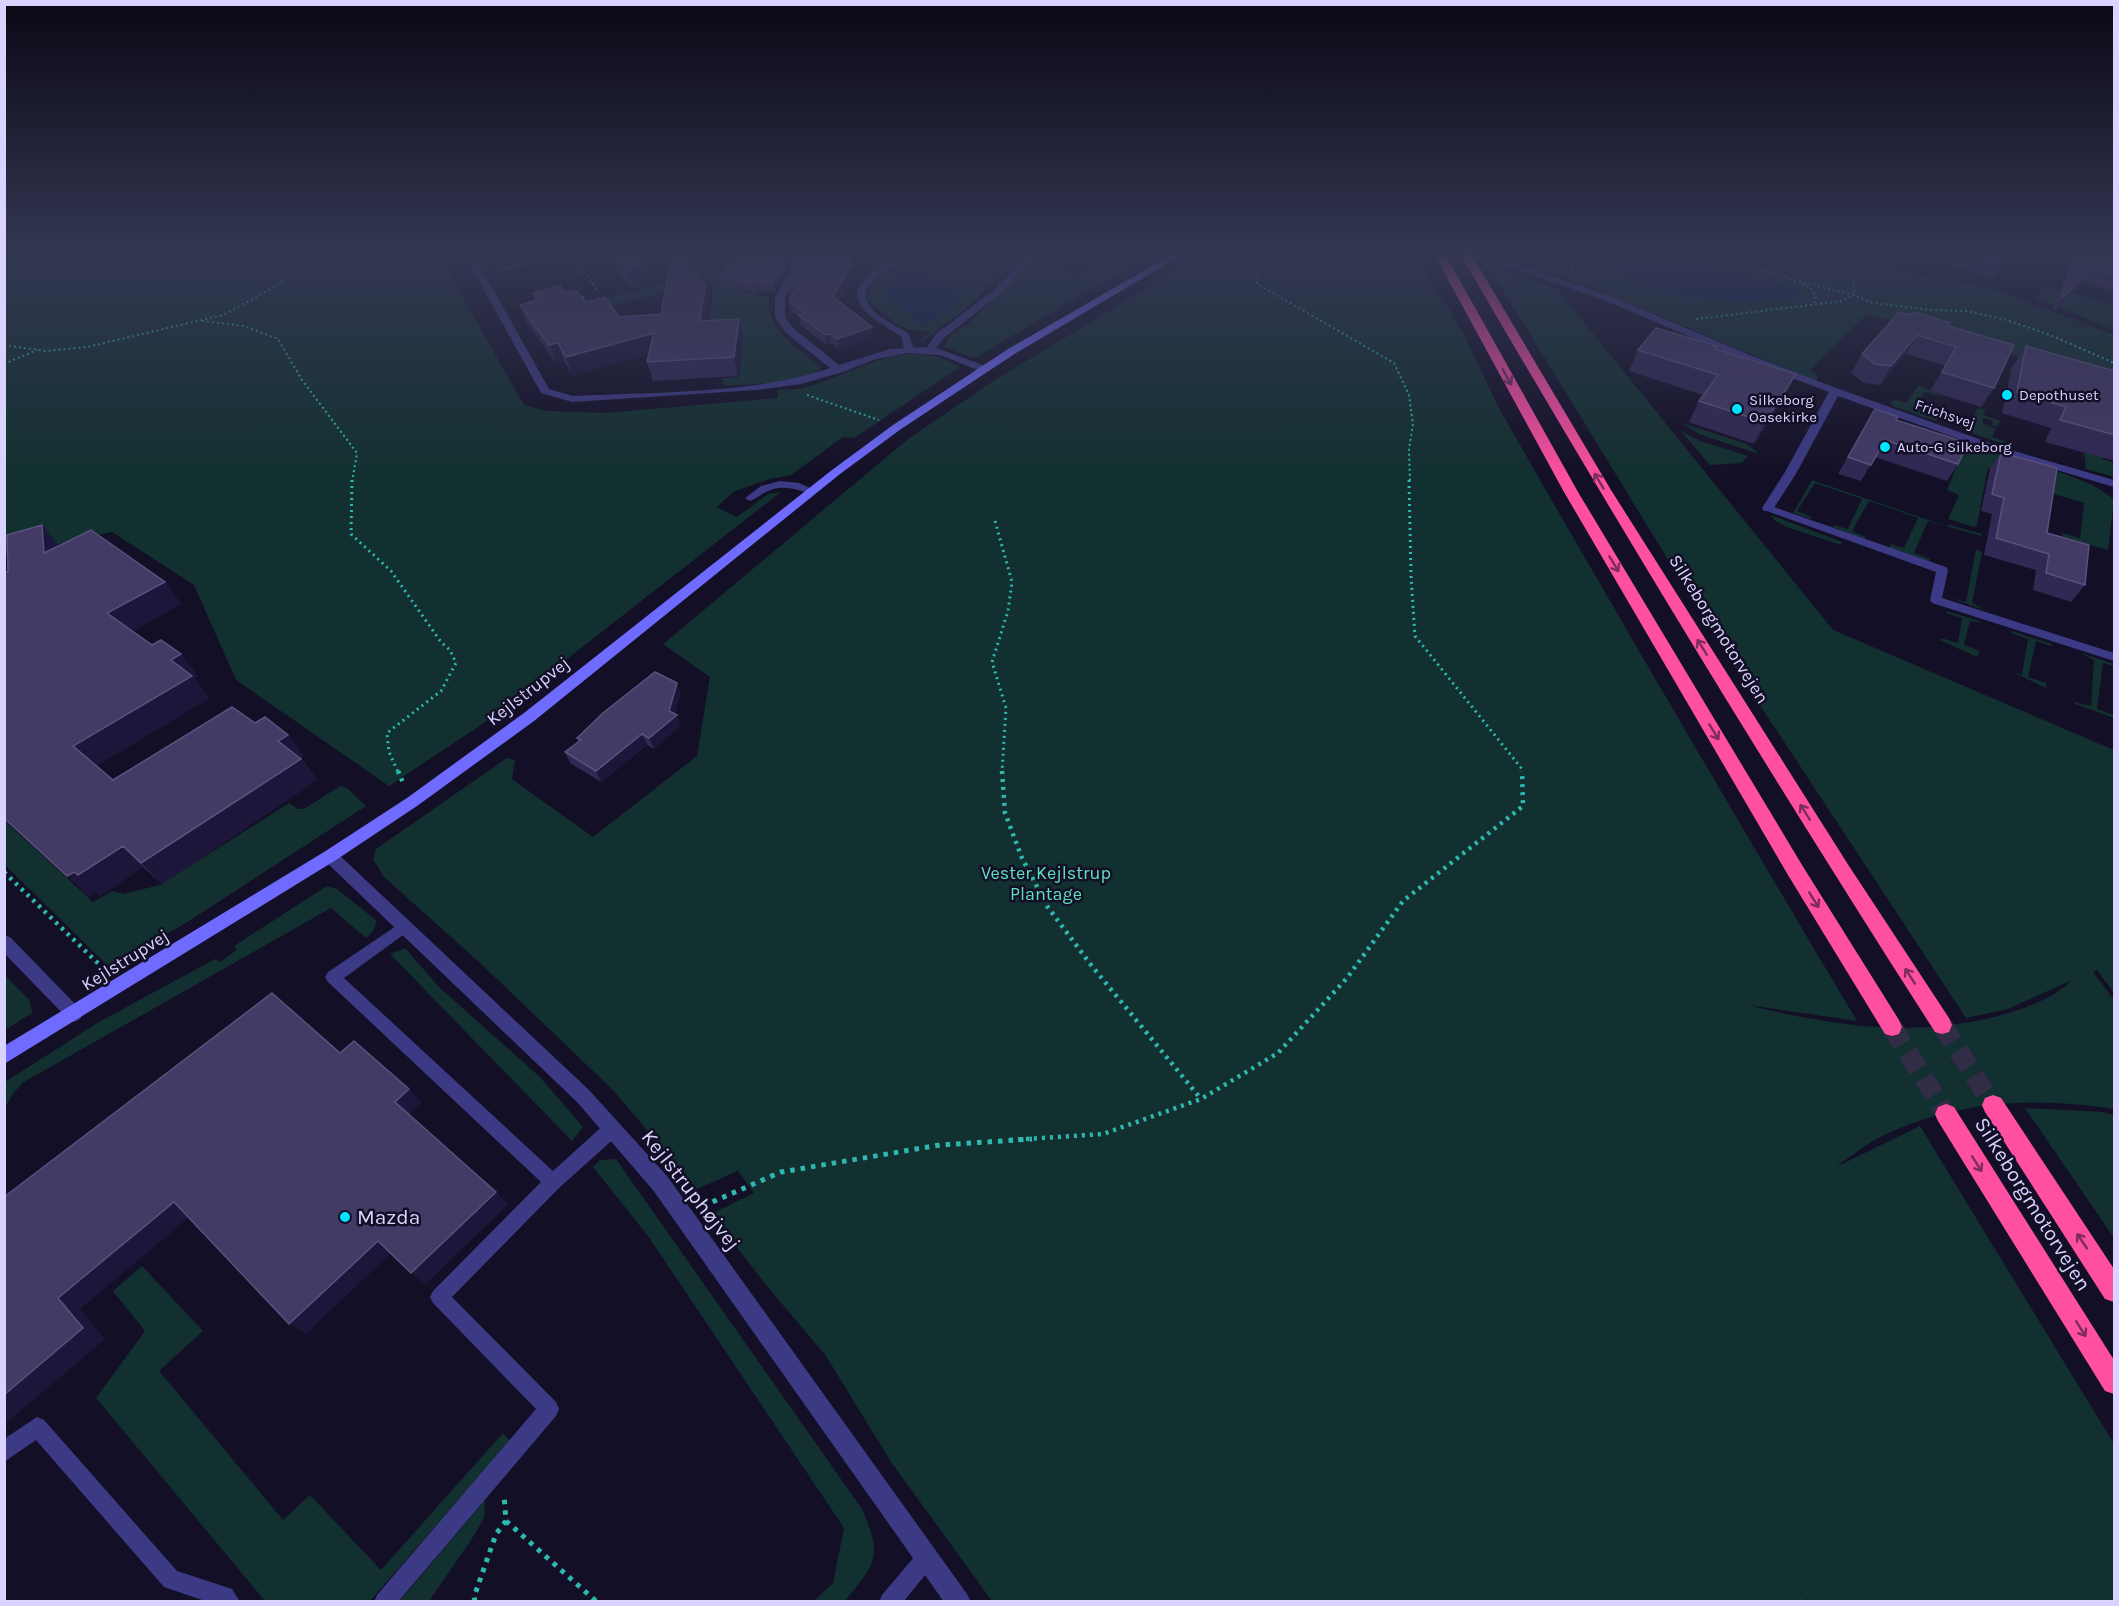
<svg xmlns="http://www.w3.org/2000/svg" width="2119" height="1606" viewBox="0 0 2119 1606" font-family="Karla,sans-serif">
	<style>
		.green { fill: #12302f }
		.water { fill: #0c2248 }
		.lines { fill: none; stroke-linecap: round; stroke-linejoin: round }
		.highway-tunnel { stroke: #312d47; stroke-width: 20; stroke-dasharray: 20 10; stroke-linecap: butt }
		.path-far3 { stroke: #2fb8b0; stroke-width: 2; stroke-dasharray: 2 3; stroke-linecap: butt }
		.path-far2 { stroke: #2fb8b0; stroke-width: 3; stroke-dasharray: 2 4; stroke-linecap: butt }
		.path-far1 { stroke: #2fb8b0; stroke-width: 4.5; stroke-dasharray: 3 5; stroke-linecap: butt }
		.path { stroke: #2fb8b0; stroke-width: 5; stroke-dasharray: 4.5 6; stroke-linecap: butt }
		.lane { fill: #3d3a85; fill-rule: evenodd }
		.street { fill: #3d3a85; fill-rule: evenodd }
		.secondary { fill: #6f6bff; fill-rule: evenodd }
		.highway { fill: #ff4fa3; fill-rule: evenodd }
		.wall { fill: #312854 }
		.shaded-wall { fill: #1d163a }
		.building { fill: #433a66; stroke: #5a527e; stroke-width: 1.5 }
		.oneway { stroke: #7d2c5e }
		.poi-dot { fill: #00e5ff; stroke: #130f26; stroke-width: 2 }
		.labels { text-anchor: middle; stroke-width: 5; stroke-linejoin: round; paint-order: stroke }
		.far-poi-label { font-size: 15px; fill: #d9d4ff; stroke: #130f26; text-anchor: start }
		.far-street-label { font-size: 15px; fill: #d9d4ff; stroke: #130f26 }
		.street-label { font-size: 18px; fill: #d9d4ff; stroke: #130f26 }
		.park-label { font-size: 18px; fill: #5fe0c0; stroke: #130f26 }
		.near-street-label { font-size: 21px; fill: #d9d4ff; stroke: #130f26 }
		.near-poi-label { font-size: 21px; fill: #d9d4ff; stroke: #130f26; text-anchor: start }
	</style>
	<rect width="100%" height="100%" fill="#130f26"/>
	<!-- green -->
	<path class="green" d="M4,252h444l-1,18 77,135 23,6 58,2 173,-15v-8c9,-1 19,0 28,-3 55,-14 97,-53 154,-20l-106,71 -11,-1 -52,38 -21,4 -37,13 -16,15 20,10 31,-23 13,-2 -291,227 -101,67 -153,-106 -42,-95 -82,-53 -107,24z
		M678,252h22l36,38 33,7c-2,35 28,50 53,71 -18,16 -74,16 -98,18l-2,-8 17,-1 4,-40 -95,7 60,-13 5,-45 -36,3 -83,21v-8l96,-25z
		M861,252h162l-55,55 -45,34 -3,-1 11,-9h-17l-15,-5 -32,-26 3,-17 28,-17 2,-4 -26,1z
		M1042,252h21l-15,10 30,14 45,-24h31l-174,103 -6,3 -30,-11 7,-13 17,-10z
		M1207,252h210l17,32h-5c22,14 59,105 75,133 116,203 234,404 353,604l-109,-16c83,21 166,33 250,11 26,-7 55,-17 74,-36l-64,29 -42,9 -249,-378 -229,-375 69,24 276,341 281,120v243l-17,-23 -4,2 21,28v109c-82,-13 -166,-8 -241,32 -13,7 -25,18 -37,26l84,-41 194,318v157l-302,1 -6,-3 -3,3 -811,-1 -101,-139 -65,-106 -59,-70 -56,-72 43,-21 -16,-22 -41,18 -84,-99 -134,-128 -95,-85 -11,-18 3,-10 131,-91 8,2 -3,19 81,58 104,-81 13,-79 -47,-33 245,-205 90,-61z
		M1494,252h306l193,37 121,46v48l-247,-69 -57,56 7,4v7c-108,-43 -213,-92 -323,-129z
		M2045,285l69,21v24l-78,-32z
		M1919,385l24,12 -18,-5 -11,15 26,10 -5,4 -42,-15 -3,-4 6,-2 10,3z
		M2114,400l-12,59 12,4v14l-28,-8 -2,-18z
		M1978,408l8,2 -3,5 17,6 -3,6 -5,-2 1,-4 -10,-3 -1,5 14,6 -4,8 13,4 -1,3 -30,-10 -6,-6z
		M1682,423l65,21 12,10 -60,-20z
		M1681,431l19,10 48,15 -7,7 -31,2z
		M1965,445c36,11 126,30 149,55l-6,50 -45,-13 -1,-4 18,5 4,-35 -37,-11v-7l-59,-17 -11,57 -3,2 -26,-8 11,-24 -12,-5z
		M1812,480l134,46 4,-1 32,9 -1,2 -53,-15 -14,32 16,6 -1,2 -39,-13v-4l14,4 14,-30 -49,-17 -17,30 14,6 -1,2 -32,-12 1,-2 14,4 14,-30 -47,-16 -18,28 15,6 -1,2 -18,-6z
		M1771,515l71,27 -1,3 -55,-18 -12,-7z
		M1976,549l6,3 -10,51 15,8 -37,-13 16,4z
		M1947,611l38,12 -15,-2 -6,24 16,6 -3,6 -37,-17 1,-2 17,5 4,-25 -16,-5z
		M2012,631l40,13 -1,2 -15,-5 -8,36 18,6v5l-36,-17 12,4 6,-36 -17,-6z
		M2078,652l36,12v2l-11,-3 -6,46 17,6v3l-39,-14 -1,-2 17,4 3,-46z
		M340,786l7,2 19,18 -177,115 -79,47 -105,-103v-44l88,81 19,-11 11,3 37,-9 129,-82 9,6h6z
		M327,886l10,3 40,32 -4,10 -7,7 -35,-30 -307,174 -10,10 -9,16v-26l94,-60 116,-63 5,3 17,-12 -3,-4z
		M405,948l34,39 101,90 43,50 -11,14 -182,-187z
		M4,974l26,27 2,12 -27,17z
		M2025,1108l78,4 11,3v123z
		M616,1159l246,350c21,48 14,54 -17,92h-31l19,-18 11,-55 -196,-292 -55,-69 7,-7z
		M142,1266l61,65 -44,40 124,149 27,-25 71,75 122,-137 7,8 -140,160h-105l-169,-203 49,-67 -32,-40z
		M485,1500l-1,18 -13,22 -42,61 -30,1z"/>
	<!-- water -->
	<path class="water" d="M1617,259c32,5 64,3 95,9 25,4 49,11 74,17l11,3 4,5 -2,4c-20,4 -40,5 -60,5 -30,-1 -119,-12 -133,-40z
		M915,270l32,13 13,13c-9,15 -23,26 -41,28l-34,-31 4,-14 15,-8z"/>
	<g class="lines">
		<!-- highway-tunnel -->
		<path class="highway-tunnel" d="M1942,1025l51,80
			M1892,1027l54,87"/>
		<!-- path-far3 -->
		<path class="path-far3" d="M1260,252l-3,32 137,79 15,32 4,29 -4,25 1,33
			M1708,252l88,29
			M1808,252l45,9 1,34
			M2045,252l31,10
			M1063,255l5,-3
			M1573,270l-2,-1 15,-17
			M495,271l74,-18 30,39
			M1794,280l60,15 19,8 57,7 37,1 40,9 48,17 59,26
			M1802,284l9,4 5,9 -2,6
			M583,296l5,10
			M1696,319l146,-18 12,-6
			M202,321l42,5 34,13 24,41 55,73 -5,29
			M4,345l41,6 42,-4 136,-32 48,-26 48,-37
			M4,364l33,-14
			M807,395l72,25"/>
		<!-- path-far2 -->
		<path class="path-far2" d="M352,480l-1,54 40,37 50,71 9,8 6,13 -15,28 -54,42 2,19 9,20
			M1409,480l2,96 4,60 107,133v3
			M995,521l17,61 -4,29 -16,51 14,46 -4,64"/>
		<!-- path-far1 -->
		<path class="path-far1" d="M398,771l6,14
			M1002,771l3,42 17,45 25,48 44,59 110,134
			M4,872l103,100
			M1010,1140l93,-6 98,-35 77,-46 69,-75 56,-77 120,-95 -1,-35"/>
		<!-- path -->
		<path class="path" d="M703,1206l78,-34 159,-27 92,-6
			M506,1521l91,81
			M475,1602l-1,-5 22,-63 10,-13 -2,-26"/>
		<!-- lane -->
		<path class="lane" d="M892,261l7,2c-7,6 -17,10 -24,16 -28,26 15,43 33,54l6,16 -5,3 -5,-3 -3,-13c-42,-25 -69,-44 -9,-75z
			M780,481l19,2 18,8 -5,3c-15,-4 -29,-10 -44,-3 -7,3 -12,8 -18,10l-5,-3 16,-12z
			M1768,505l178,62 2,3 -6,28 172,55v8l-182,-58 -2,-3 6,-28 -172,-62 -1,-2z
			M405,920l5,2 2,4 -2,4 -66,48 209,193 53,-48 6,-2 6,2 2,6 -2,6 -59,53 -107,109 104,105 3,7 -3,7 -158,186h-24l3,-7 159,-186 -103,-106 -3,-6 3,-6 108,-109 -213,-200 -3,-5 3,-5z
			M37,1417l7,3 133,151 55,18 8,13h-32l-44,-15 -128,-147 -32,22v-23z
			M927,1547l7,3 3,7 -3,7 -31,38h-24l3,-7 38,-45z"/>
		<!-- street -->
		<path class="street" d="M463,252h9l77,137 24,7c79,-4 183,-2 257,-28l-45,-36 -10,-15v-20l15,-26 2,-19h10l-2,19 -15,26v20l8,11 46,37 51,-16 37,-2 9,-13 58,-44 38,-38h9l-41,42 -56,44 -8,10 52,19v4h-8l-40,-16 -31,-2 -33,6 -33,13 -42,12 -45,6 -184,12 -31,-9z
			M1468,252h13l129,44 145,61 84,32 165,59 110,32v7l-118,-35 -158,-56 -41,76 -23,36 -2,3h-8l-2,-3 23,-36 44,-80 -82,-31 -143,-61z
			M330,850l6,2 253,238 78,86 300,418 4,8h-27l-291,-412 -76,-88 -253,-242 -2,-4 2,-4z
			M4,935l6,2 70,72 3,5 -3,5 -6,3 -6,-3 -64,-66z"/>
		<!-- secondary -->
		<path class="secondary" d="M1176,252h11l-171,101 -115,76 -61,45 -306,247 -117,85 -81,54 -332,204v-18l320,-194 83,-54 117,-85 308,-243 61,-45 115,-76z"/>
		<!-- highway -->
		<path class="highway" d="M1433,252h11l134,240 224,373 97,155 3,7 -3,7 -7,2 -7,-2 -97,-159 -224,-383z
			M1459,252h11l141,238 238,376 100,152 3,7 -3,7 -7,2 -7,-2c-165,-257 -323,-517 -476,-780z
			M1993,1095l8,3 113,171v33l-9,-3 -120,-187 -3,-7 3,-7z
			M1946,1104l8,3 160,253v34l-9,-3 -167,-270 -3,-7 3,-7z"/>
	</g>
	<!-- wall -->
	<path class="wall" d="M492,252h74l-65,16z
		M578,252h76l-8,34 -14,3 -21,-27 -11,3 -8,-8 -11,-1z
		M728,252h62l-2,18 -13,22 -15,-1 -3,2 -36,-8 -2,-10 25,-18z
		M1089,252h18l-9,4z
		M1939,252h73l-20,27 -50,-16 2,-3 -8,-4z
		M2075,252h40v39l-34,-10 -26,30 -3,-2z
		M852,256l2,17 -17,28 36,35 -34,13 -8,-6 -4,2 -26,-20 -1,-8 -10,-7 -1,-9 4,-7 -3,-1 -2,-9 13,-22z
		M533,293h32l54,24 42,-3 48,-11 -2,18 32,-2 4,18 -5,39 -85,5 -6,-19 2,-8 -77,21 -8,-14 -8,2 -29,-40 -7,-18 15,-4z
		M1899,312l50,14 45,62 -13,19 -51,-16 15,-25 -39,-12 -26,31 -16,-2 -13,-10 11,-19z
		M1717,346l-1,4 80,24 -11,22 -31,48 -65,-22 10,-21 4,-6 -74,-24 9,-21z
		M2026,346l89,25v90l-70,-19 6,-14 -49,-15 10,-46z
		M1875,409l21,11 62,44 -11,17 -72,-24 -14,24 -23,-7z
		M2001,453l46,80 38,52 -14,17 -38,-12 3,-20 -52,-15 8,-41 -11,-3 9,-42z
		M42,525l17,21 106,36 16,22 -49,27 66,45 -4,2 15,20 -113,68 17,14 142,-57 49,33 -3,2 16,22 -155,104 -19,-17 -43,29 -4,-4 -7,5 -81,-326z
		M677,683l3,11 -5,20 2,1 3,11 -26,23 -7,-4 -46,37 -31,-19 -5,-11 14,-10 -2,-4z"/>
	<!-- shaded-wall -->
	<path class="shaded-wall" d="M496,252h70l-65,16z
		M596,252h12l3,10 -11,3z
		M644,252h10l-8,34 -14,3 -6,-19z
		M787,252h3l-2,18 -13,22 -2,-9z
		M1098,252h9l-9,4z
		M2010,252h2l-20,27 9,-15z
		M852,256l2,17 -20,34 -1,-10z
		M2090,268l-9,13 -26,30 9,-14z
		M758,282l2,9 -3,2 -2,-9z
		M705,285l4,18 -4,36 -5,-18z
		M739,319l4,18 -5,39 -4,-19z
		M872,327l1,9 -34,13 -2,-10z
		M654,333l5,18 -87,24 -6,-18z
		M830,334l1,9 -4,2 -2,-10z
		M1917,335l-11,19 -26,31 11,-19z
		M558,343l6,18 -8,2 -7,-18z
		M1796,374l-11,22 -31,48 11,-22z
		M42,525l18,22 -16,6z
		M165,582l16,22 -56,31 -18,-22z
		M181,654l17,22 -4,2 15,20 -116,70 -20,-22 98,-86z
		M677,683l3,11 -6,23 3,-2 3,11 -26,23 -5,-11 20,-27z
		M642,734l5,11 -46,37 -5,-11z
		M288,735l16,21 -10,7 -16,-22z
		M301,759l16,21 -155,104 -21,-21z
		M123,846l20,21 -43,29 -4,-4 -7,5 -22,-21 7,-4z
		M409,1089l13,14 -14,12 -13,-13z
		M496,1192l12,12 -83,81 -14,-12z
		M174,1202l19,12 -113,95 25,30 -101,86v-30l54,-97z
		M378,1241l14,11 -86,82 -17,-10z"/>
	<!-- building -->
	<path class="building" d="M612,252h32l-3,14 -15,4z
		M672,252h6l27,33 -5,36 39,-2 -5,38 -87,5 7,-29 -88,24 -8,-14 -9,2 -29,-40 18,-5 -5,-7 27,-7 5,7 11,-3 9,12 20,-5 14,20 42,-3z
		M750,252h37l-1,9 -13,22 -15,-1 -3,2 -36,-9z
		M802,252h47l3,4 -4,7h4l-19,34 39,30 -35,12 -7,-5 -5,1 -26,-20 6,-2 -16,-12 10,-17h-11l13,-22z
		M1962,252h48l-9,12z
		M2078,252h37v23l-25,-7 -26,29 -3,-1z
		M1899,312l12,3 3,-3 36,11 -2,3 66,19 -20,43 -52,-16 14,-25 -39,-12 -26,31 -16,-2 -13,-10z
		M1656,328l61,18 -2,3 81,25 -31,48 -66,-21 19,-26 -80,-25z
		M2026,346l89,25v64l-55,-15 6,-13 -49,-15z
		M1875,409l23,8 -2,3 72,23 -10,21 -73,-24 -14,25 -23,-8z
		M2001,453l56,15 -10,65 42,12 -4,40 -39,-12 3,-19 -53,-16 8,-40 -12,-4z
		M42,525l2,28 47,-23 74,52 -58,31 45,32 9,-5 20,14 -10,6 21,16 -119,70 40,34 119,-73 23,16 10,-6 23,18 -10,6 23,18 -160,104 -18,-17 -45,29 -4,-3 -7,4 -63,-58v-245l4,-2 -1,-36z
		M655,672l22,11 -8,28 8,4 -28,23 -7,-4 -46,37 -31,-19 16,-12 -4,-2 26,-25z
		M272,993l68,60 14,-12 55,48 -14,13 101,90 -85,81 -33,-32 -89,83 -115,-122 -116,96 25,30 -79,67v-198z"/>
	<!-- one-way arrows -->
	<defs><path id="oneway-shaft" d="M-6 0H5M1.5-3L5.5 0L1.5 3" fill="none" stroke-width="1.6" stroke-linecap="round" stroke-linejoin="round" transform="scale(1.5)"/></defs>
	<g class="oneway">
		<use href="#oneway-shaft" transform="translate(1507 377) rotate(61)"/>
		<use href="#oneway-shaft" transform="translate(1599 481) rotate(-121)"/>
		<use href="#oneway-shaft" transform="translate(1614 564) rotate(59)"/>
		<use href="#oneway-shaft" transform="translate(1702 647) rotate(-122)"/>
		<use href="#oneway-shaft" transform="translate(1714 732) rotate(59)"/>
		<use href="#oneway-shaft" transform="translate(1805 812) rotate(-122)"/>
		<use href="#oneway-shaft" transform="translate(1814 900) rotate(58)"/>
		<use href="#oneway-shaft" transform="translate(1910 976) rotate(-123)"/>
		<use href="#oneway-shaft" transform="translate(1977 1164) rotate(58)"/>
		<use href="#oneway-shaft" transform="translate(2082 1241) rotate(-124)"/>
		<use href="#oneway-shaft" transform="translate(2081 1329) rotate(58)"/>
	</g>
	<!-- sky -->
	<linearGradient id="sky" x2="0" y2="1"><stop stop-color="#0a0815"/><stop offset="0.53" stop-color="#333752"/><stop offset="1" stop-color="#333752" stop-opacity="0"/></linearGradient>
	<rect width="2119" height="477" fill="url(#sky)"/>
	<!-- markers -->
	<g class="poi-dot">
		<circle cx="2007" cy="395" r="6"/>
		<circle cx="1737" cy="409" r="6"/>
		<circle cx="1885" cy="447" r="6"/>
		<circle cx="345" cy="1217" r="6"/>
	</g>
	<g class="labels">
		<!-- far-poi labels -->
		<g class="far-poi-label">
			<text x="2019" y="400">Depothuset</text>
			<text x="1749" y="405">Silkeborg<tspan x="1749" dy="17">Oasekirke</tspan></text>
			<text x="1897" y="452">Auto-G Silkeborg</text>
		</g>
		<!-- far-street labels -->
		<g class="far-street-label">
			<text transform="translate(1945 414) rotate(19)" y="5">Frichsvej</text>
		</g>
		<!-- street labels -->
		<g class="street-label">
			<text transform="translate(1719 629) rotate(58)" y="6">Silkeborgmotorvejen</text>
			<text transform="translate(528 691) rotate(-38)" y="6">Kejlstrupvej</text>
			<text transform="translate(125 960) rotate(-32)" y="6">Kejlstrupvej</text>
		</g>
		<!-- park labels -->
		<g class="park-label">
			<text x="1046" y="879">Vester Kejlstrup<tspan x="1046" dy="21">Plantage</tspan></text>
		</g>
		<!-- near-street labels -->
		<g class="near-street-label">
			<text transform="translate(691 1190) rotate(52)" y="7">Kejlstruphøjvej</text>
			<text transform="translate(2033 1204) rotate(58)" y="7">Silkeborgmotorvejen</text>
		</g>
		<!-- near-poi labels -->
		<g class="near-poi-label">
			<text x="357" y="1224">Mazda</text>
		</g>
	</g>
	<!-- border -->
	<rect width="2119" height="1606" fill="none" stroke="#d9d4ff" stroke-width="12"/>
</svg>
